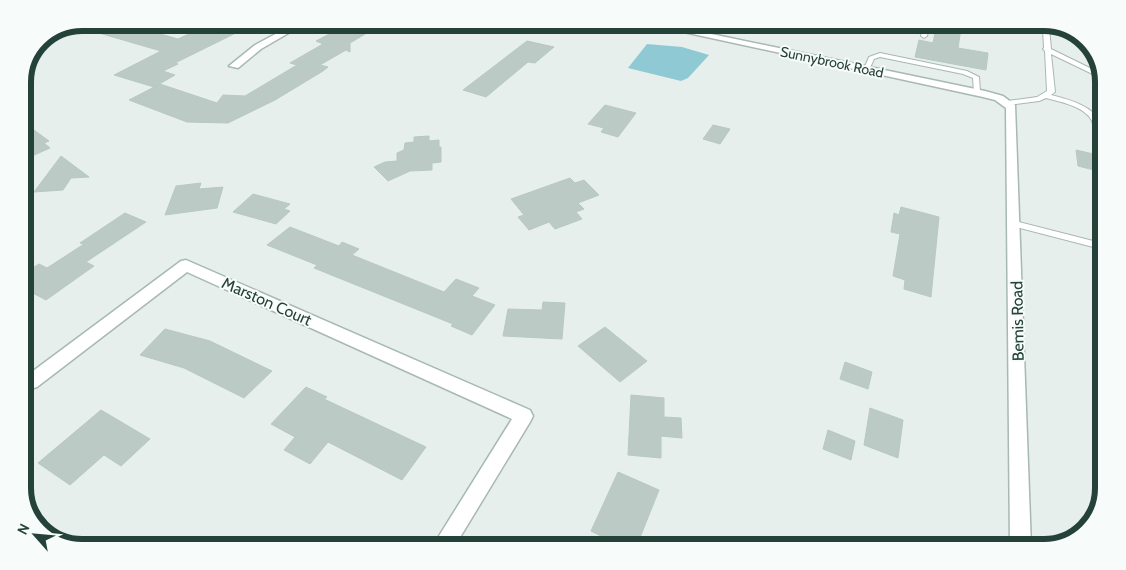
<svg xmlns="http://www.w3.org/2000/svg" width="1126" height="570" viewBox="0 0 1126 570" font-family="Cabin,sans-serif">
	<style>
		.water { fill: #8ec9d4 }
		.building { fill: #bbcac4; stroke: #b8c9c2 }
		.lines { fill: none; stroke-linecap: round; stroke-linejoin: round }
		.lane-casing { stroke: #a8b8b2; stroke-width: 2 }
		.street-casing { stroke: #a8b8b2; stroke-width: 3 }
		.lane { fill: #fff; fill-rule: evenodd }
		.street { fill: #fff; fill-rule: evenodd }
		.labels { text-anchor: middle; stroke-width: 4; stroke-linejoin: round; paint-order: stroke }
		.far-street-label { font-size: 14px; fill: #24423a; stroke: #f7fbf9 }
		.street-label { font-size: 16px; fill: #24423a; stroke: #f7fbf9 }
		.rim { fill: none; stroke: #24423a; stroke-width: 6 }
	</style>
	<rect width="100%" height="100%" fill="#e6efeb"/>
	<!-- water -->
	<path class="water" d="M647,44l35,3 27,8 -21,23 -7,3 -53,-13z"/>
	<!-- building -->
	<path class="building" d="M122,23l56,16 35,-16 41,1 -79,39 3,1 -15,7 12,4 -21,12 -40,-12 47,-24 -62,-18z
		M382,24l-32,19v9l-4,-2 -26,15 8,2 -5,4 -48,29 -47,23 -41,-1 -58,-22 31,-16 57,19 6,-8 22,1 52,-31 -7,-2 33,-19 -7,-3 21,-11 7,-3z
		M936,28h25l-3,20 30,5 -2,17 -71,-13 4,-17 14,3z
		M527,41l27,6 -19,16 -7,-1 -42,35 -23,-7z
		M605,105l31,8 -18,24 -17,-5 3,-4 -16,-4z
		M23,122l26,19 -5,2 6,5 -27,12z
		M713,125l17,4 -10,15 -17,-5z
		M429,136v5l10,-1v7h2v15l-9,1v7l-22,1 -22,10 -14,-14 11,-5 12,-1v-8l7,-3 1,-7 9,-1v-5z
		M1076,150l26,6v16l-24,-6z
		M61,156l28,21 -18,1 -8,12 -29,2z
		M570,178l5,5 9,-3 15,15 -21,8 6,6 -8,3 6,7 -27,10 -6,-7 -20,8 -11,-13 6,-2 -13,-16z
		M201,183l-2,6 24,-2 -6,21 -52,7 11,-29z
		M253,194l37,10 -6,5 6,2 -14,13 -43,-12z
		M901,207l38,10 -8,80 -27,-8 1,-9 -12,-4 7,-42 -9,-2 3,-19 5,2z
		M125,213l21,9 -60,40 8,4 -48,34 -23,-12v-14l16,-10 8,4 37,-24 -4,-1z
		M290,227l49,19 3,-4 17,7 -7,6 92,37 12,-13 23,9 -7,8 23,9 -23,30 -21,-9 2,-2 -139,-56 3,-3 -50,-20z
		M543,302l22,1 -3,36 -59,-3 5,-27 34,1z
		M605,327l42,34 -27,21 -42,-36z
		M165,329l45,12 62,30 -28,27 -60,-30 -44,-13z
		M845,362l27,10 -4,17 -28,-10z
		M306,387l21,10 -3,2 102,48 -24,33 -74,-38 -18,22 -26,-14 11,-13 -24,-13z
		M631,395l33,3v19l17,1 1,20 -21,-2v22l-33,-3z
		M870,408l33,12 -5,38 -34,-13z
		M101,410l49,29 -29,27 -17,-11 -34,30 -32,-22z
		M828,430l27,11 -4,19 -28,-11z
		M618,472l41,18 -22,55h-18l-28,-14z"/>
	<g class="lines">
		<defs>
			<path id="lane" d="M923,28h6l-2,8 -3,2 -3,-2z
				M1043,28h6l2,21 51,25 1,5 -52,-25 4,38 -4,3c24,6 58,15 51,48h-3l-4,-2c-1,-6 0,-14 -3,-20 -7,-15 -32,-19 -46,-23l-7,3 -31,4 -4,-2 4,-2 29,-4 10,-6 -2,-40 -2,-2 1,-1z
				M880,53l87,18 12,6 1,15 -6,1 -1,-15 -10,-4 -83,-17 -6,2 -5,11h-4l-1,-1 5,-12z
				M1015,221l86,22v6l-89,-23 -2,-2 2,-2z"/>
			<path id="street" d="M294,24h10l-43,25 -23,19 -9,-2 26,-21z
				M656,26h17l312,65 18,5 12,9 16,442h-21l-4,-439 -11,-8 -12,-3z
				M186,260l344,150 3,6 -3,6 -74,122h-22l78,-125 -325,-147 -150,115 -6,2 -6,-2 -2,-6 2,-4 156,-116z"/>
		</defs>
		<!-- lane casing -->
		<use href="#lane" class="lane-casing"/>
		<!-- street casing -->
		<use href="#street" class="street-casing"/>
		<!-- lane -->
		<use href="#lane" class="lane"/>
		<!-- street -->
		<use href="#street" class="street"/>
	</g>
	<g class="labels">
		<!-- far-street labels -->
		<g class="far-street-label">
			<text transform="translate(832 62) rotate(12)" y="5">Sunnybrook Road</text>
		</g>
		<!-- street labels -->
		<g class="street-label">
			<text transform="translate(267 301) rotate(24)" y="6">Marston Court</text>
			<text transform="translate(1017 321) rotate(-91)" y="6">Bemis Road</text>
		</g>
	</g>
	<!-- crop -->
	<path d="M0 0H1126V570H0ZM82 31H1044A51 51 0 0 1 1095 82V488A51 51 0 0 1 1044 539H82A51 51 0 0 1 31 488V82A51 51 0 0 1 82 31Z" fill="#f7fbf9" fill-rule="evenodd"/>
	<path class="rim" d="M82 31H1044A51 51 0 0 1 1095 82V488A51 51 0 0 1 1044 539H82A51 51 0 0 1 31 488V82A51 51 0 0 1 82 31Z"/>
	<!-- north arrow -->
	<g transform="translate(35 535) rotate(297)" stroke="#f7fbf9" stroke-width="4" paint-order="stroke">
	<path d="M0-4L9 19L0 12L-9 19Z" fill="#24423a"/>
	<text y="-8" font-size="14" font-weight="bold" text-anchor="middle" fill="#24423a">N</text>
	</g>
</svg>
